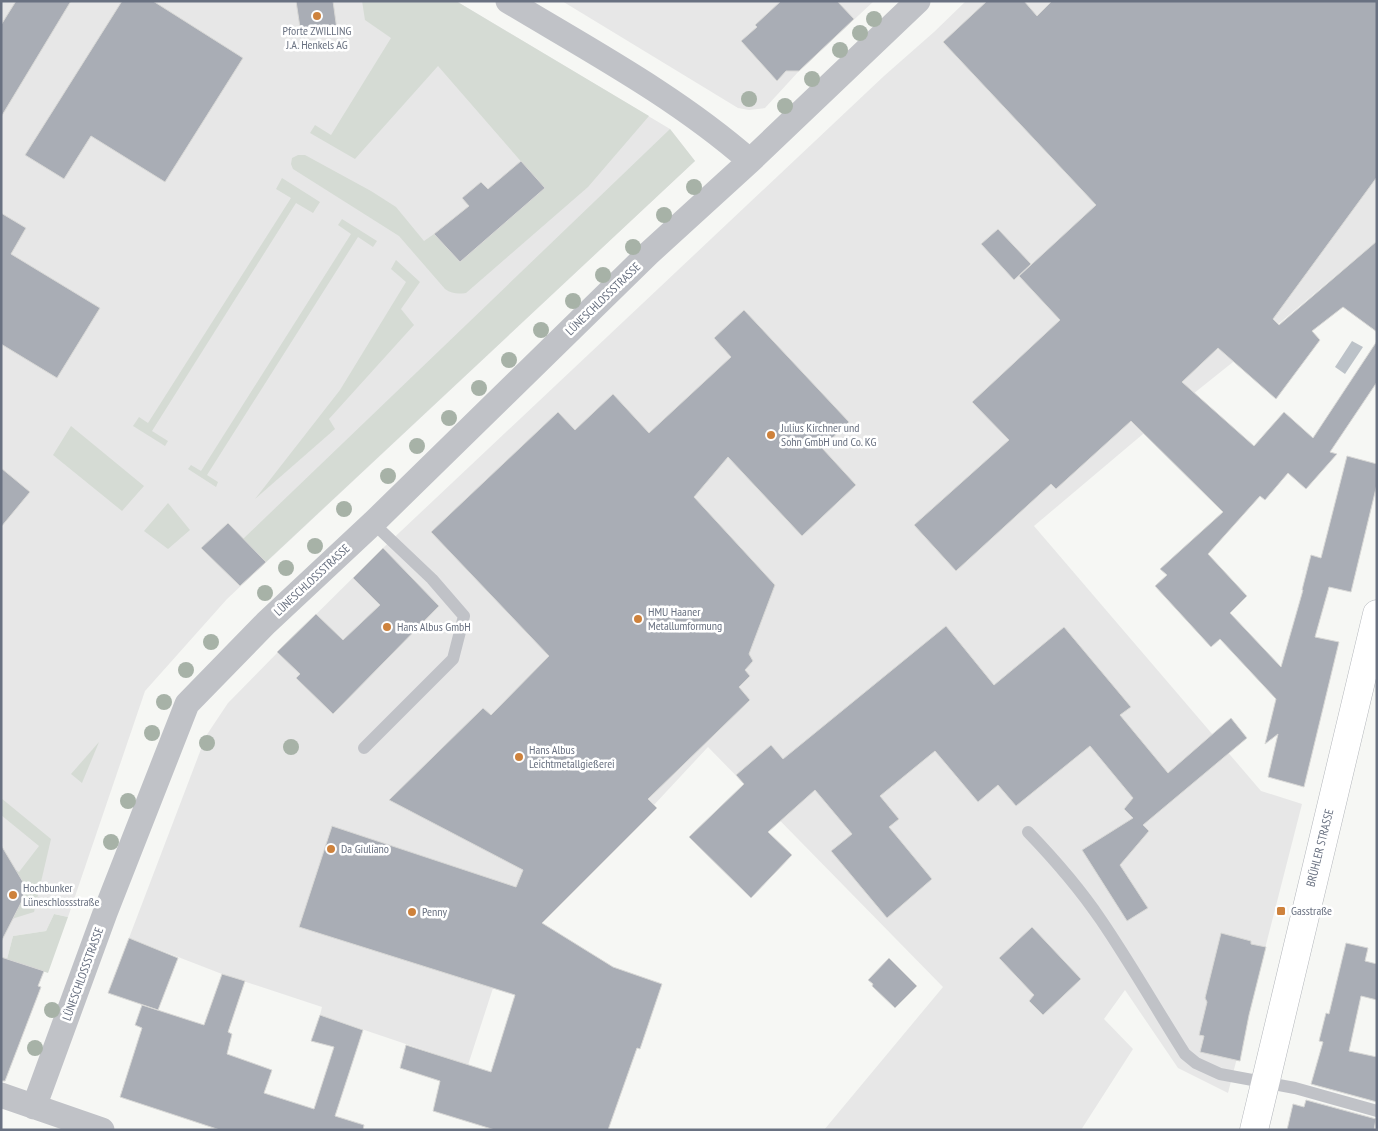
<svg xmlns="http://www.w3.org/2000/svg" width="1378" height="1131" viewBox="0 0 1378 1131" font-family="'PT Sans Narrow',sans-serif">
	<style>
		.built { fill: #e7e7e7 }
		.green { fill: #d5dbd4 }
		.water { fill: #bcc2c8 }
		.building { fill: #a9adb5; stroke: #d8d8d6 }
		.lines { fill: none; stroke-linecap: round; stroke-linejoin: round }
		.secondary-casing { stroke: #b3b6bb; stroke-width: 29 }
		.service { stroke: #c0c2c7; stroke-width: 12 }
		.minor { stroke: #c0c2c7; stroke-width: 25 }
		.secondary { stroke: #fff; stroke-width: 28 }
		.tree { fill: #a7b2a7 }
		.poi-dot { fill: #ce823c; stroke: #fff; stroke-width: 2 }
		.labels { text-anchor: middle; stroke-width: 5; stroke-linejoin: round; paint-order: stroke }
		.poi-label { font-size: 12px; fill: #697181; stroke: #fff; text-anchor: start }
		.street-label { font-size: 12px; fill: #697181; stroke: #fff }
	</style>
	<rect width="100%" height="100%" fill="#f6f7f4"/>
	<!-- built -->
	<path class="built" d="M1,1h455l214,128 25,32 -468,438 -82,92 -77,226 -14,-3 -8,17 -33,5 -6,23 -6,-2z
		M562,1h312l-75,70 -34,37 -16,2 -11,-2z
		M966,1h411v240l-144,121 -90,72 -109,92 227,265 41,13 -74,289 -50,-25 -53,-78 -21,29 29,30 -52,81h-257l119,-143 -235,-240 -138,148 -36,-20 -40,110 -26,80 -148,-50 2,-8 -100,-33 -93,-36 77,-202 22,-33 51,-52 104,-103 501,-472 50,-44z"/>
	<!-- green -->
	<path class="green" d="M362,1h94l193,115 -61,71 -122,106c-8,1 -14,1 -21,-4l-46,-53 -106,-67 -2,-5 1,-6 6,-3h7l66,36 25,16 28,34 10,-7 26,28 84,-74 -106,-122 -83,93 -45,-26 5,-8 16,10 60,-97 -26,-18z
		M670,129l25,32 -429,401 -23,-23z
		M282,178l38,24 -7,11 -17,-10 -144,228 16,10 -3,5 -32,-20 6,-9 9,6 143,-225 -15,-9z
		M342,219l35,22 -4,6 -15,-10 -151,238 11,7 -2,5 -28,-18 3,-4 10,6 150,-237 -13,-9z
		M396,260l24,22 -19,27 13,16 -85,94 6,10 -80,70 85,-109 66,-108 -15,-13z
		M71,426l73,60 -22,25 -69,-56z
		M168,503l22,27 -22,19 -24,-18z
		M99,742l-17,41 -11,-9z
		M1,798l50,41 -17,73 -32,10 5,-58 12,8 20,-26 -38,-31z
		M54,914l14,3 -20,56 -41,-14 6,-23 33,-5z"/>
	<!-- water -->
	<path class="water" d="M1352,341l11,6 -18,27 -10,-7z"/>
	<!-- building -->
	<path class="building" d="M16,1h55l-70,116v-92z
		M122,1h31l90,57 -78,124 -74,-46 -27,43 -39,-24z
		M296,1h37l4,29 -36,4z
		M781,1h56l17,18 -55,52h-13l-9,10 -36,-40 16,-14 -2,-2z
		M987,1h37l13,15 15,-15h325v176l-104,142 6,6 98,-84v91l-34,-25 -31,24 8,9 -44,59 -58,-51 -36,34 72,64 30,-34 29,26 64,-97v41l-47,70 7,2 -31,35 -18,-16 -23,27 -5,-4 -52,58 39,42 -17,17 51,54 22,-77h-1l9,-35 10,3 26,-102 30,8v20l-26,108 -22,-5 -14,50 24,5 -35,145 -36,-10 10,-43 -13,10 11,-45 -56,-60 -9,8 -56,-61 12,-11 -7,-6 63,-57 -92,-91 -75,68 -5,-5 -95,87 -42,-46 95,-85 -37,-38 88,-82 -41,-44 77,-71 -153,-163z
		M521,161l24,27 -85,74 -26,-28 35,-28 -7,-8 19,-16 7,7z
		M1,213l25,15 -15,26 89,54 -43,70 -56,-34z
		M998,229l33,35 -17,16 -33,-36z
		M744,310l105,112 -27,26 34,37 -54,51 -74,-79 -34,40 81,88 -26,69 4,7 -8,9 5,6 -11,11 11,13 -102,99 9,9 -115,115 71,44 49,17 -22,65 -3,-1 -29,82h-113l-62,-19 7,-30 -40,-13 6,-23 85,27 24,-77 -216,-68 33,-101 184,61 7,-17 -134,-70 94,-92 8,7 58,-59 -118,-124 127,-120 17,18 38,-36 36,39 82,-76 -17,-19z
		M1,468l29,24 -29,35z
		M228,523l38,39 -26,24 -39,-38z
		M383,548l56,58 -106,108 -37,-36 4,-4 -23,-22 39,-38 27,26 37,-35 -27,-27z
		M946,626l48,59 70,-58 67,80 -11,8 48,58 63,-55 16,20 -104,87 6,6 -29,34 28,43 -21,13 -45,-71 51,-32 -9,-9 9,-11 -43,-52 -74,60 -18,-21 -20,17 -43,-51 -55,45 19,23 -10,8 43,52 -45,39 -56,-67 21,-17 -37,-44 -47,42 24,23 -41,43 -62,-61 55,-53 -8,-9 35,-30 12,14z
		M1,845l22,37 1,8 -1,9 -22,43z
		M1032,927l49,52 -38,36 -14,-14 5,-6 -35,-37z
		M1221,933l30,8v3l15,3 -17,68 -9,46 -40,-9 4,-16 -5,-1 8,-33 -2,-4z
		M129,938l49,20 -20,52 -50,-17z
		M1346,943l22,5 -3,13 12,3v36l-16,-4 -12,55 28,6v45l-66,-18 12,-42 -4,-1 7,-28 3,1z
		M1,957l43,14 -6,15 3,1 -36,94h-4z
		M889,958l28,28 -22,22 -23,-22 1,-2 -5,-4z
		M222,974l23,7 -17,51 4,2 -5,20 45,16 -8,23 50,16 20,-62 -23,-6 9,-26 43,15 -28,86 29,9 -1,5h-143l-100,-33 22,-69 -7,-3 7,-20 62,20z
		M1306,1100l70,19 -2,11h-87l6,-26 11,3z"/>
	<g class="lines">
		<defs>
			<path id="secondary" d="M1254,1130l123,-516"/>
		</defs>
		<!-- secondary casing -->
		<use href="#secondary" class="secondary-casing"/>
		<!-- service -->
		<path class="service" d="M364,748l89,-89 11,-43 -32,-37 -59,-56
			M1028,832c26,27 52,57 73,88 30,44 56,90 84,134l11,9 24,11 75,14 82,23"/>
		<!-- minor -->
		<path class="minor" d="M508,1c83,50 169,96 242,160
			M1,1095l101,35
			M34,1107l71,-194 82,-209 79,-81 107,-100 275,-269 102,-93 168,-160"/>
		<!-- secondary -->
		<use href="#secondary" class="secondary"/>
	</g>
	<!-- trees -->
	<g class="tree">
		<circle cx="874" cy="19" r="8"/>
		<circle cx="860" cy="33" r="8"/>
		<circle cx="840" cy="50" r="8"/>
		<circle cx="812" cy="79" r="8"/>
		<circle cx="749" cy="99" r="8"/>
		<circle cx="785" cy="106" r="8"/>
		<circle cx="694" cy="187" r="8"/>
		<circle cx="664" cy="215" r="8"/>
		<circle cx="633" cy="247" r="8"/>
		<circle cx="603" cy="275" r="8"/>
		<circle cx="573" cy="301" r="8"/>
		<circle cx="541" cy="330" r="8"/>
		<circle cx="509" cy="360" r="8"/>
		<circle cx="479" cy="388" r="8"/>
		<circle cx="449" cy="418" r="8"/>
		<circle cx="417" cy="446" r="8"/>
		<circle cx="388" cy="476" r="8"/>
		<circle cx="344" cy="509" r="8"/>
		<circle cx="315" cy="546" r="8"/>
		<circle cx="286" cy="568" r="8"/>
		<circle cx="265" cy="593" r="8"/>
		<circle cx="211" cy="642" r="8"/>
		<circle cx="186" cy="670" r="8"/>
		<circle cx="164" cy="702" r="8"/>
		<circle cx="152" cy="733" r="8"/>
		<circle cx="207" cy="743" r="8"/>
		<circle cx="291" cy="747" r="8"/>
		<circle cx="128" cy="801" r="8"/>
		<circle cx="111" cy="842" r="8"/>
		<circle cx="52" cy="1010" r="8"/>
		<circle cx="35" cy="1048" r="8"/>
	</g>
	<!-- markers -->
	<g class="poi-dot">
		<circle cx="317" cy="16" r="5"/>
		<circle cx="771" cy="435" r="5"/>
		<circle cx="638" cy="619" r="5"/>
		<circle cx="387" cy="627" r="5"/>
		<circle cx="519" cy="757" r="5"/>
		<circle cx="331" cy="849" r="5"/>
		<circle cx="13" cy="895" r="5"/>
		<rect x="1276" y="906" width="10" height="10" rx="2.5"/>
		<circle cx="412" cy="912" r="5"/>
	</g>
	<g class="labels">
		<!-- poi labels -->
		<g class="poi-label">
			<text x="317" y="35" text-anchor="middle">Pforte ZWILLING<tspan x="317" dy="14">J.A. Henkels AG</tspan></text>
			<text x="781" y="432">Julius Kirchner und<tspan x="781" dy="14">Sohn GmbH und Co. KG</tspan></text>
			<text x="648" y="616">HMU Haaner<tspan x="648" dy="14">Metallumformung</tspan></text>
			<text x="397" y="631">Hans Albus GmbH</text>
			<text x="529" y="754">Hans Albus<tspan x="529" dy="14">Leichtmetallgießerei</tspan></text>
			<text x="341" y="853">Da Giuliano</text>
			<text x="23" y="892">Hochbunker<tspan x="23" dy="14">Lüneschlossstraße</tspan></text>
			<text x="1291" y="915">Gasstraße</text>
			<text x="422" y="916">Penny</text>
		</g>
		<!-- street labels -->
		<g class="street-label">
			<text transform="translate(603 299) rotate(-44)" y="4">LÜNESCHLOSSSTRASSE</text>
			<text transform="translate(312 580) rotate(-43)" y="4">LÜNESCHLOSSSTRASSE</text>
			<text transform="translate(1320 848) rotate(-76)" y="4">BRÜHLER STRASSE</text>
			<text transform="translate(83 974) rotate(-70)" y="4">LÜNESCHLOSSSTRASSE</text>
		</g>
	</g>
	<!-- border -->
	<rect width="1378" height="1131" fill="none" stroke="#697181" stroke-width="5"/>
</svg>
